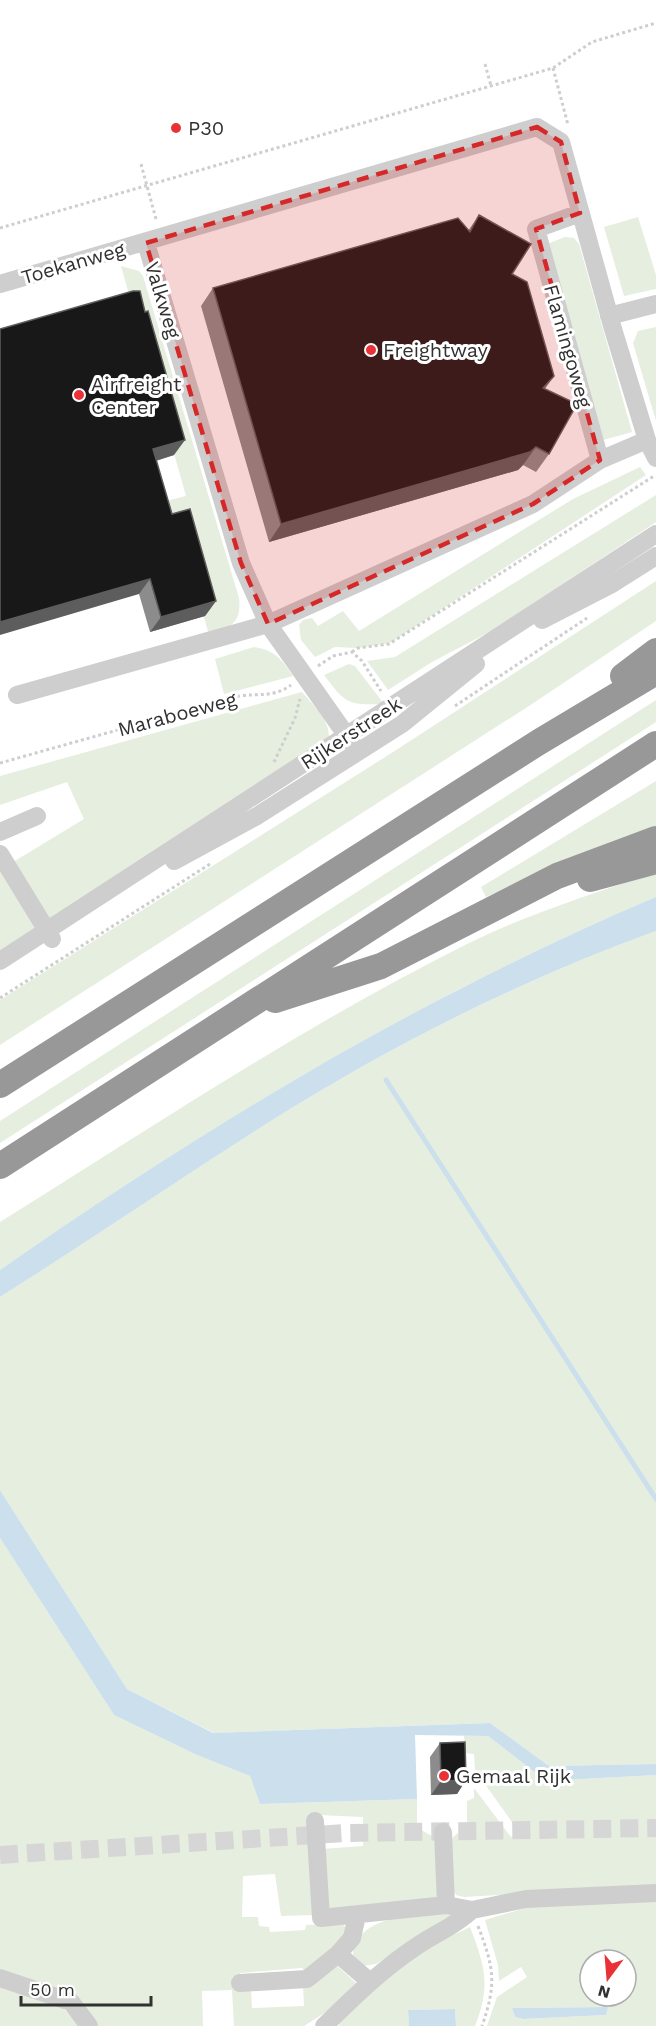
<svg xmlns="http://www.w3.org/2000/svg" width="656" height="2026" viewBox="0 0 656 2026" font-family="'Work Sans',sans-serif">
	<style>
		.green { fill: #e6eedf; fill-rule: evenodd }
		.water { fill: #cbdfed }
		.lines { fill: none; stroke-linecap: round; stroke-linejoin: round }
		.stream { stroke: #cbdfed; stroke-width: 5 }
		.minor-tunnel { stroke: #d6d6d6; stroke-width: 18; stroke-dasharray: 18 9; stroke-linecap: butt }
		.path { stroke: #cecece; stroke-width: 3; stroke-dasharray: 3 3; stroke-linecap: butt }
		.minor { stroke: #cecece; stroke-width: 18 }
		.highway { stroke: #989898; stroke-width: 26 }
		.wall { fill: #8c8c8c }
		.shaded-wall { fill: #5d5d5d }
		.building { fill: #181818; stroke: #5d5d5d; stroke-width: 1.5 }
		.marked { fill: #d62828; fill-opacity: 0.2; stroke: #d62828; stroke-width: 4.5; stroke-dasharray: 12 8; stroke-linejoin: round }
		.poi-dot { fill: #e93237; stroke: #fff; stroke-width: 2 }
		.labels { text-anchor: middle; stroke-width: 6; stroke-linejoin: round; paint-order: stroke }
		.poi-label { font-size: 20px; fill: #313131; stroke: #fff; text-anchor: start }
		.street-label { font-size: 20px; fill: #313131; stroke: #fff }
	</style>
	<rect width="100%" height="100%" fill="#fff"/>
	<!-- green -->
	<path class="green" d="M638,217l18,58v14l-32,7 -20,-69z
		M565,237l9,1 5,6 53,188 -29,8 -56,-196z
		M121,266l18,5 4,5 96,322c3,26 -9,29 -30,37l-29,-103 -18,-30 24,-6z
		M656,327v94l-23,-78 5,-12z
		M640,467l6,8 -256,168 -32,5 -23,-1 -20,10 -14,-17 -2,-15 4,-5 9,-2 6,8 25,-15 16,20 214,-132z
		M656,495v27l-161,107 -63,33 -44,28 -21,-29 28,-4z
		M656,581v40l-124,83 -532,341v-45l390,-246z
		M254,647c21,3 27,12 39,29l-69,18 -9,-35z
		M349,664l6,2 29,38c-37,1 -38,0 -60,-29z
		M302,692c11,13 27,27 27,45l-329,222v-89l84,-51 -17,-37 -67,23v-29z
		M656,700v22l-656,421v-22z
		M656,781v49l-102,38 -68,29 -5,-10z
		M656,872v25c-232,98 -449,229 -656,373v-48c154,-96 306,-198 469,-279 59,-29 124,-49 187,-71z
		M656,931v833l-107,2 -59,-43 -276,10 -87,-44 -127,-199v-193c92,-58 182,-120 274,-178 120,-75 249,-140 382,-188z
		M0,1538l114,177 83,40 53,21 10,28 157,-5v29l19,10 2,55 -2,6 -107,10 -7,-60 41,-3v-29l-43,-2 -6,100 -33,1 -6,-42 -32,2 -1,41h16l1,9 10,1 1,5 35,-2 1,-5 37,-1 4,6 -3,10 -38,34 -4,-6 -62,5v14h11l1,21 52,-2 -1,-21 32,-21 21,19 -30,29 -22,14h-70l-2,-36 -30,1 1,35h-105l-35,-35 -63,-22z
		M464,1736h24l58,45 110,-6v111l-192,11 -8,-2 -5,-9v-47l16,-14v-24l7,-3v-10l37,49 8,-5 -44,-62 -1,-16 -9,-1z
		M656,1900v126h-169l10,-29 30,-20 -6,-10 -22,14 -1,-16 -13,-45 44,-13zM590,1960h36v36h-36zM607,2007l-1,8 -83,4 -8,-2 -3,-9z
		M458,1913l-82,51 -14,2 -9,-10c3,-45 72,-41 105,-43z
		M470,1927c15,39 21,58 5,99h-19l-1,-17 -47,1 1,16h-70l2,-8 42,-40 39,-28z
		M0,1986l62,21 17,19h-79z"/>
	<!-- water -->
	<path class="water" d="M656,897v34c-133,48 -262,113 -382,188 -92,58 -182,120 -274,178v-27c206,-144 424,-275 656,-373z
		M0,1490l127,199 86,44 277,-10 59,43 107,-2v11l-110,6 -58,-45 -73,-1 2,64 -157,5 -10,-28 -53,-21 -83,-40 -114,-177z
		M608,2007l-2,8 -83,4 -8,-2 -3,-9z
		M455,2009l1,17h-47l-1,-16z"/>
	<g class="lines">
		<!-- stream -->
		<path class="stream" d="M386,1080l270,419"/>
		<!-- minor-tunnel -->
		<path class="minor-tunnel" d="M0,1855l345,-22 311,-5"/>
		<!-- path -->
		<path class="path" d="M485,64l6,22
			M553,68l15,57
			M141,164l15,55
			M0,228l553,-160 39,-26 64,-19
			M352,652l6,-4 31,-4 265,-168
			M318,666l15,-10 19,-4 10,9 19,30
			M455,706l132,-88
			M274,762l21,-44 5,-19
			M0,763l239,-67c20,-3 34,2 52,-11
			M0,998l210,-134
			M478,1926c16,42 19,57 4,100"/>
		<!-- minor -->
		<path class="minor" d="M580,213l-44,16 64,231 47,-20
			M146,243l95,320 27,61 86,122
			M0,284l537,-157 24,15 52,187 34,111 9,18
			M609,316l47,-12
			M542,620l70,-36 44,-28
			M17,695l251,-71 265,-120 67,-44
			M0,832l37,-16
			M0,854l52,85
			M174,861l83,-45 145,-92 74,-60
			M0,961l656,-427
			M315,1821l6,97 125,-13 26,5 54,-11 130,-6
			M443,1832l3,73
			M357,1915l-5,23 -14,16 31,27
			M0,1978l71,24 18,24
			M240,1983l67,-4 31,-25
			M324,2026c30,-29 58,-57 93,-80 20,-14 36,-18 55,-36"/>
		<!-- highway -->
		<path class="highway" d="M623,676l33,-25
			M590,879l66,-18
			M275,1000l106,-34 176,-90 99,-37
			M0,1085l539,-343 117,-70
			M0,1166l656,-422"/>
	</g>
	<!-- wall -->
	<path class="wall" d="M479,215l33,59 42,102 -9,13 4,65 -13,18 -13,-7 -5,5 -249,72 -68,-236 12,-18 255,-57z
		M0,329l174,126 -18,6 16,53 44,87 -11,15 -55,16 -11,-38z
		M440,1743l26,37 -9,14 -26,1 -1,-38z"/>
	<!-- shaded-wall -->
	<path class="shaded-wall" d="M185,440l-11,15 -32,10 11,-16z
		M536,447l-13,18 -5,5 -249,72 12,-18z
		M150,579l-11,15 -139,41v-13z
		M216,601l-11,15 -55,16 11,-15z
		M466,1780l-9,14 -26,1 10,-14z"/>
	<!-- building -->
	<path class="building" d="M479,215l52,29 -19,30 15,8 27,94 -11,12 34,16 -28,50 -13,-7 -6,5 -249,72 -68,-236 245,-70 12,14z
		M133,291h7l5,21 3,-1 37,129 -32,9 19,65 18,-5 26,92 -55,16 -11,-38 -150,43v-293z
		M465,1742l1,38 -25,1 -1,-38z"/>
	<!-- marked area -->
	<path class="marked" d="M537,127l24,15 19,71 -44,16 64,231 -67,44 -265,120 -27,-61 -95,-320z"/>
	<!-- markers -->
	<g class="poi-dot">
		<circle cx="176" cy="128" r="6"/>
		<circle cx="371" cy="350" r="6"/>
		<circle cx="79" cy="395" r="6"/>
		<circle cx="444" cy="1776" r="6"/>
	</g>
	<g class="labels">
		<!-- poi labels -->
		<g class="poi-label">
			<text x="188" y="135">P30</text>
			<text x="383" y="357">Freightway</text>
			<text x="91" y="391">Airfreight<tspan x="91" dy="23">Center</tspan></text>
			<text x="456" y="1783">Gemaal Rijk</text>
		</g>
		<!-- street labels -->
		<g class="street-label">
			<text transform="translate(73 263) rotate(-16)" y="7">Toekanweg</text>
			<text transform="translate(163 300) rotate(73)" y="7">Valkweg</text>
			<text transform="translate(568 346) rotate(74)" y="7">Flamingoweg</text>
			<text transform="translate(177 714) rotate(-15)" y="7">Maraboeweg</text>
			<text transform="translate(351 733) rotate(-33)" y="7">Rijkerstreek</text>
		</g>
	</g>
	<!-- north arrow -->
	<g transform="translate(608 1978) rotate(196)"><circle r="28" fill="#ffffff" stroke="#adadad" stroke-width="1.5"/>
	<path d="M0-4.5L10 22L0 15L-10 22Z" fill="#e93237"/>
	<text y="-9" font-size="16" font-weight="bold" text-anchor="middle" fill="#313131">N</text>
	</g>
	<!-- scale -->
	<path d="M21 1996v9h130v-9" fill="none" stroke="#313131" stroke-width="3"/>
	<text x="30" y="1996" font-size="18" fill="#313131" stroke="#ffffff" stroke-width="4.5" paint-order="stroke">50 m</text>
</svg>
